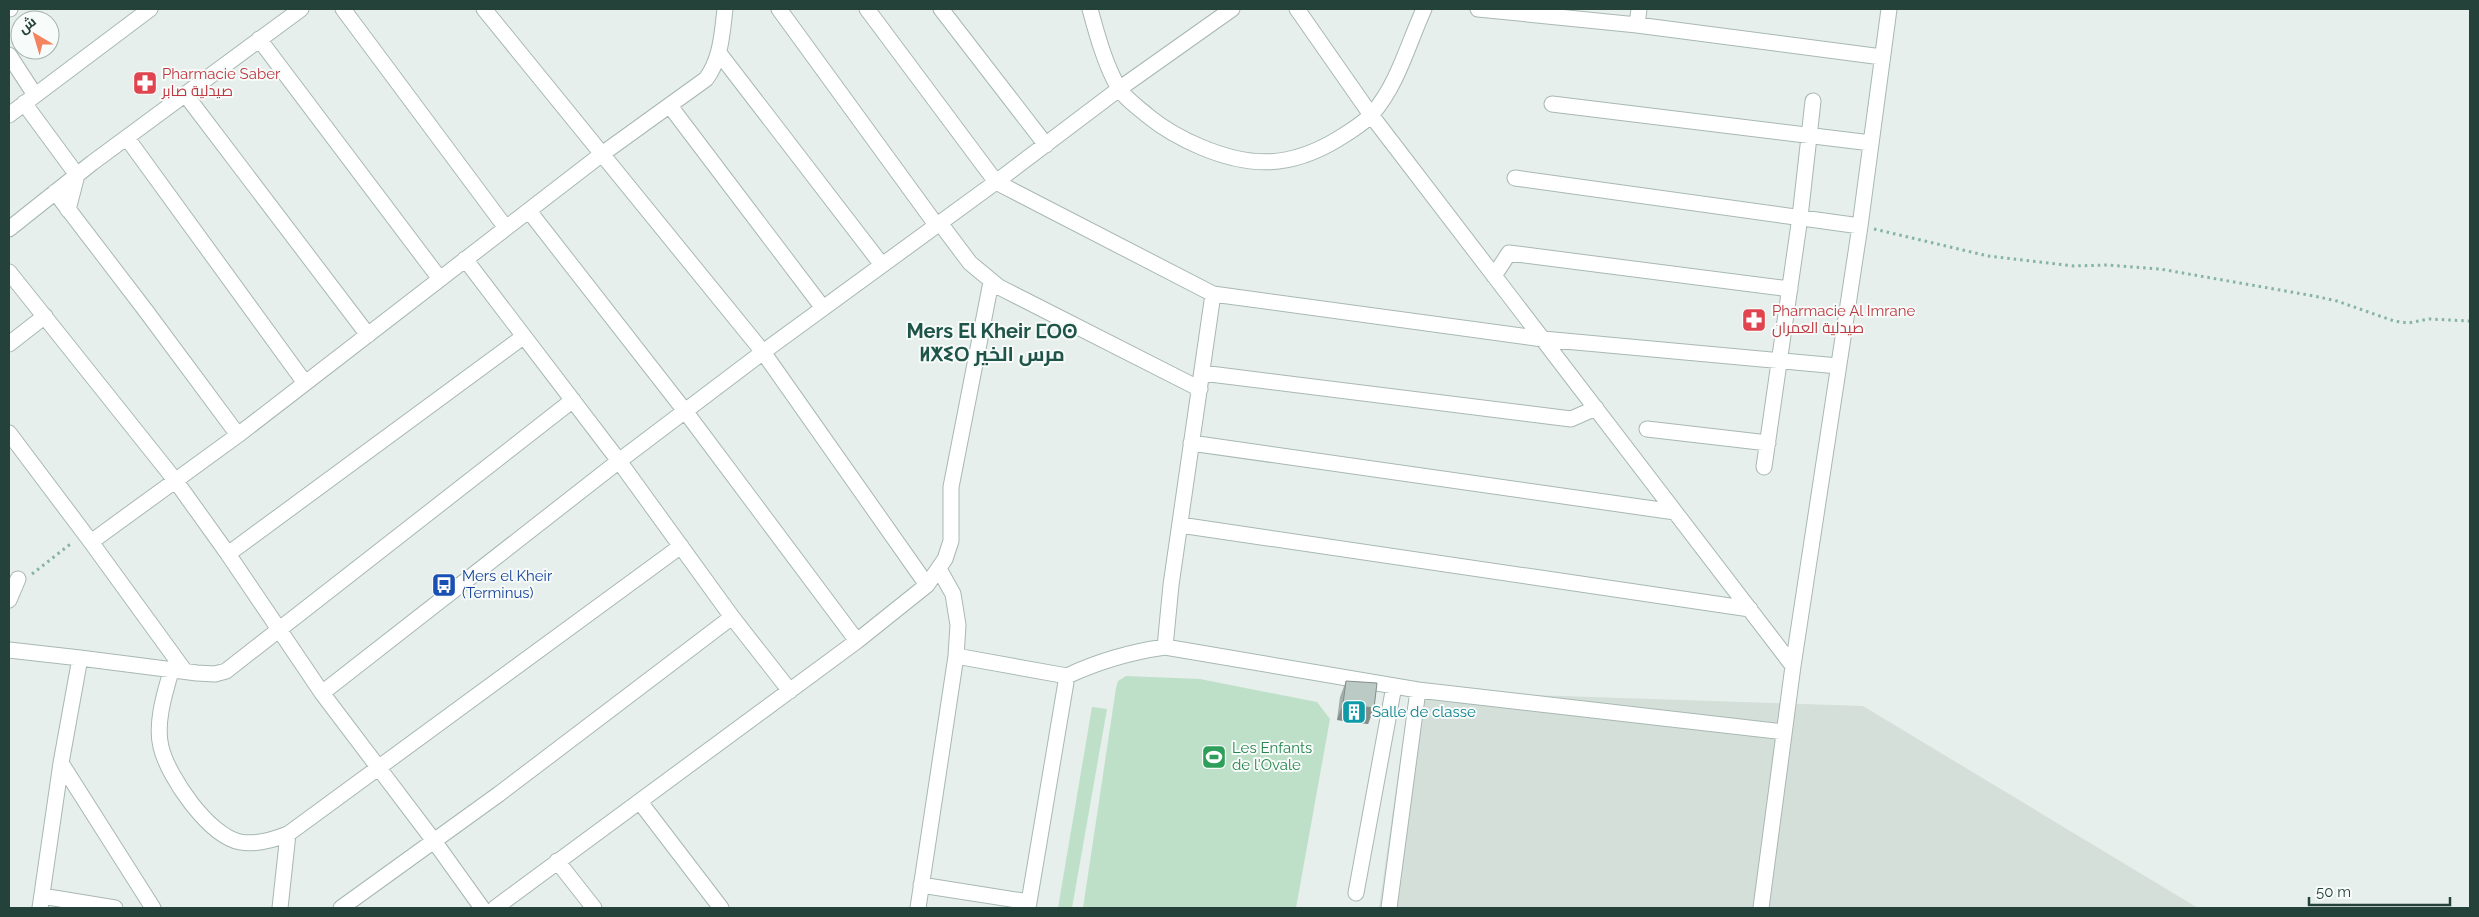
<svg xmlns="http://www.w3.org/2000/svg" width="2479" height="917" viewBox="0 0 2479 917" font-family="Raleway,Cairo,'Noto Sans Tifinagh',sans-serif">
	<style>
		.built { fill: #d4dfda }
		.green { fill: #bfe0c8 }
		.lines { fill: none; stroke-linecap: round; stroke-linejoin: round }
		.minor-casing { stroke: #a8b8b2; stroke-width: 17 }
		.path { stroke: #86b3a5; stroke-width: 3; stroke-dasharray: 2.5 4; stroke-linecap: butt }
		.minor { stroke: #fff; stroke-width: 15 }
		.wall { fill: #a1aea9 }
		.shaded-wall { fill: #838d89 }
		.building { fill: #bbcac4; stroke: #838d89 }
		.labels { text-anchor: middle; stroke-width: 4; stroke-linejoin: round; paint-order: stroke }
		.health-label { font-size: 15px; fill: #be3a42; stroke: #f7fbf9; text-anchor: start }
		.transit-label { font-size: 15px; fill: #164399; stroke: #f7fbf9; text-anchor: start }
		.culture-label { font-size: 15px; fill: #0d838f; stroke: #f7fbf9; text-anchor: start }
		.leisure-label { font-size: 15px; fill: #27864d; stroke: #f7fbf9; text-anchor: start }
		.district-label { font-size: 20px; font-weight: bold; fill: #1f5548; stroke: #f7fbf9 }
	</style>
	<rect width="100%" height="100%" fill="#e6efeb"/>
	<!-- built -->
	<path class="built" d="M1410,691l453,15 335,202h-819z"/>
	<!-- green -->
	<path class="green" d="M1126,676l74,3 117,23 13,17 -34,189h-213l33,-220 2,-7z
		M1092,707l15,2 -35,199h-14z"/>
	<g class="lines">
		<defs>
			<path id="minor" d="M9,9h1
				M343,9l163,219
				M484,9l279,343 164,233
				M779,9l158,217
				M867,9l129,173 217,112 330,45 295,27
				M941,9l105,136
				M1090,9c7,26 15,55 28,78 6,11 21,21 30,29 16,13 34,23 53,31 50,21 89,21 137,-8 11,-7 25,-15 34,-25 26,-30 36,-70 52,-105
				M1297,9l74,106 422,551
				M1478,9l159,16 245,32
				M1637,25l2,-16
				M259,39l181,240
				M719,53l163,212
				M9,55l26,40
				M185,94l183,241
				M24,103l53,72 -9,35
				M1552,104l319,39
				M670,106l153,202
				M9,115l141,-106
				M127,138l178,245
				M1515,178l345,48
				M55,192l91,119 92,124
				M529,211l156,200 172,230
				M940,223l30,40 29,24 201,102
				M9,229l83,-66 209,-154
				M465,259l154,202 113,156 58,74
				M9,272l166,208 53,74 94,139 112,148 48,67
				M1494,276l15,-23 281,36
				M9,344l36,-28
				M1202,373l369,46 25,-11
				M1647,429l121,14
				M9,433l82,109 93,128
				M1191,443l484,69
				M1764,467l36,-250 13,-116
				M1180,525l570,84
				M91,542l147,-107 364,-281 104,-75c15,-20 16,-45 19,-70
				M228,554l295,-217
				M9,600l9,-21
				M1165,647l6,-62 42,-291
				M9,650l71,8
				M956,656l111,20
				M172,668c-7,24 -17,55 -11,79 7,30 48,89 79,95 16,3 33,-2 48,-8l393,-288
				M322,693l297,-232 144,-109 233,-170 123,-93 113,-80
				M61,763l92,145
				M640,802l81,106
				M557,861l37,47
				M921,885l108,17
				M1356,893l38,-207
				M42,896l73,12
				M40,908l21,-145 19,-105 117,15 18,1 11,-3 347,-271
				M280,908l8,-74
				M341,908l158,-114 233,-177
				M495,908l362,-267 70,-56 18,-26 6,-18v-54l40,-205
				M918,908l38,-252 2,-31 -5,-31 -14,-25
				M1028,908l39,-232c32,-15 63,-24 98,-29l253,43 366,42
				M1389,908l29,-218
				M1761,908l32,-242 67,-440 29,-217"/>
		</defs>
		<!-- minor casing -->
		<use href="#minor" class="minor-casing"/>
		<!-- path -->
		<path class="path" d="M1874,229l114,27 86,10 33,-1 53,4 154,27 23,5 57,20 14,2 21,-4 41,2
			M32,574l41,-32"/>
		<!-- minor -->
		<use href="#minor" class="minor"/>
	</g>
	<!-- wall -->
	<path class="wall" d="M1346,681l28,27 -6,16 -31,-4 3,-23z"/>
	<!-- shaded-wall -->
	<path class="shaded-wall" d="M1343,704l31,4 -6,16 -31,-4z"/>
	<!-- building -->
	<path class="building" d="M1346,681l31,2 -3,25 -31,-4z"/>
	<!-- icons -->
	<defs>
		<symbol id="pharmacy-square" viewBox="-11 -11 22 22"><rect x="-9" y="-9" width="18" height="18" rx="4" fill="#e0444e" stroke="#f7fbf9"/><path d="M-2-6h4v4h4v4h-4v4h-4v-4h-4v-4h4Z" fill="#fff"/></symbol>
		<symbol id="bus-square" viewBox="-11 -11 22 22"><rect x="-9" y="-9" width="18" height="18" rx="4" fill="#1a4fb4" stroke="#f7fbf9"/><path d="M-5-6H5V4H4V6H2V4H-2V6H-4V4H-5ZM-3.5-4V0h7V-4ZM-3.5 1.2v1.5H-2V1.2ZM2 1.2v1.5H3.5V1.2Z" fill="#fff"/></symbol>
		<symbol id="building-square" viewBox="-11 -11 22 22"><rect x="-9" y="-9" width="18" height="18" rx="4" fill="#0f9aa8" stroke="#f7fbf9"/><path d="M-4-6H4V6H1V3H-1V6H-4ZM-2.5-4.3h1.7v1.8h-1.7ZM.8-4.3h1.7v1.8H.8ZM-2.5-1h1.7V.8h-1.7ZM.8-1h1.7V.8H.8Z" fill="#fff"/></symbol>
		<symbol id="stadium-square" viewBox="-11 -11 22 22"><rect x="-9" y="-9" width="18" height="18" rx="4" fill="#2e9e5b" stroke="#f7fbf9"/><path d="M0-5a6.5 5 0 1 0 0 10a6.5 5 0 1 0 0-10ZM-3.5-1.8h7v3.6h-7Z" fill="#fff"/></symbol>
	</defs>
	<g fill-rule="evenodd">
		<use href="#pharmacy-square" x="131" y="69" width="28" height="28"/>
		<use href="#pharmacy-square" x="1740" y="306" width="28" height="28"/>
		<use href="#bus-square" x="430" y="571" width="28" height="28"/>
		<use href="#building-square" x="1340" y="698" width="28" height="28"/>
		<use href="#stadium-square" x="1200" y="743" width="28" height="28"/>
	</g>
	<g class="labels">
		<!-- health labels -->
		<g class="health-label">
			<text x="162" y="79">Pharmacie Saber<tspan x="162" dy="17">صيدلية صابر</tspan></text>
			<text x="1772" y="316">Pharmacie Al Imrane<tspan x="1772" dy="17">صيدلية العمران</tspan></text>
		</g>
		<!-- transit labels -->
		<g class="transit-label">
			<text x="462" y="581">Mers el Kheir<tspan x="462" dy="17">(Terminus)</tspan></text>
		</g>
		<!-- culture labels -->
		<g class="culture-label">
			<text x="1372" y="717">Salle de classe</text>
		</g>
		<!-- leisure labels -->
		<g class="leisure-label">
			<text x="1232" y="753">Les Enfants<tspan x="1232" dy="17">de l'Ovale</tspan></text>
		</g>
		<!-- district labels -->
		<g class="district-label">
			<text x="992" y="338">Mers El Kheir ⵎⵔⵙ<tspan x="992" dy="23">ⵍⵅⵉⵔ مرس الخير</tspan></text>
		</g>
	</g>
	<!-- border -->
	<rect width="2479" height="917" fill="none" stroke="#24423a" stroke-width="20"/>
	<!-- north arrow -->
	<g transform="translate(35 35) rotate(322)"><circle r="24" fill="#f7fbf9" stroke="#a3b1ad"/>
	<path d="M0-4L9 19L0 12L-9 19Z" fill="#f4845f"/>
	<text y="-8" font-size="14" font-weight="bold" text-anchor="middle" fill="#24423a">ش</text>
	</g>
	<!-- scale -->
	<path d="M2309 897v8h141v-8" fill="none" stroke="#24423a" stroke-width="2.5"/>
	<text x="2316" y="897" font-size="15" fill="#24423a" stroke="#f7fbf9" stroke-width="4" paint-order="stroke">50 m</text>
</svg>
